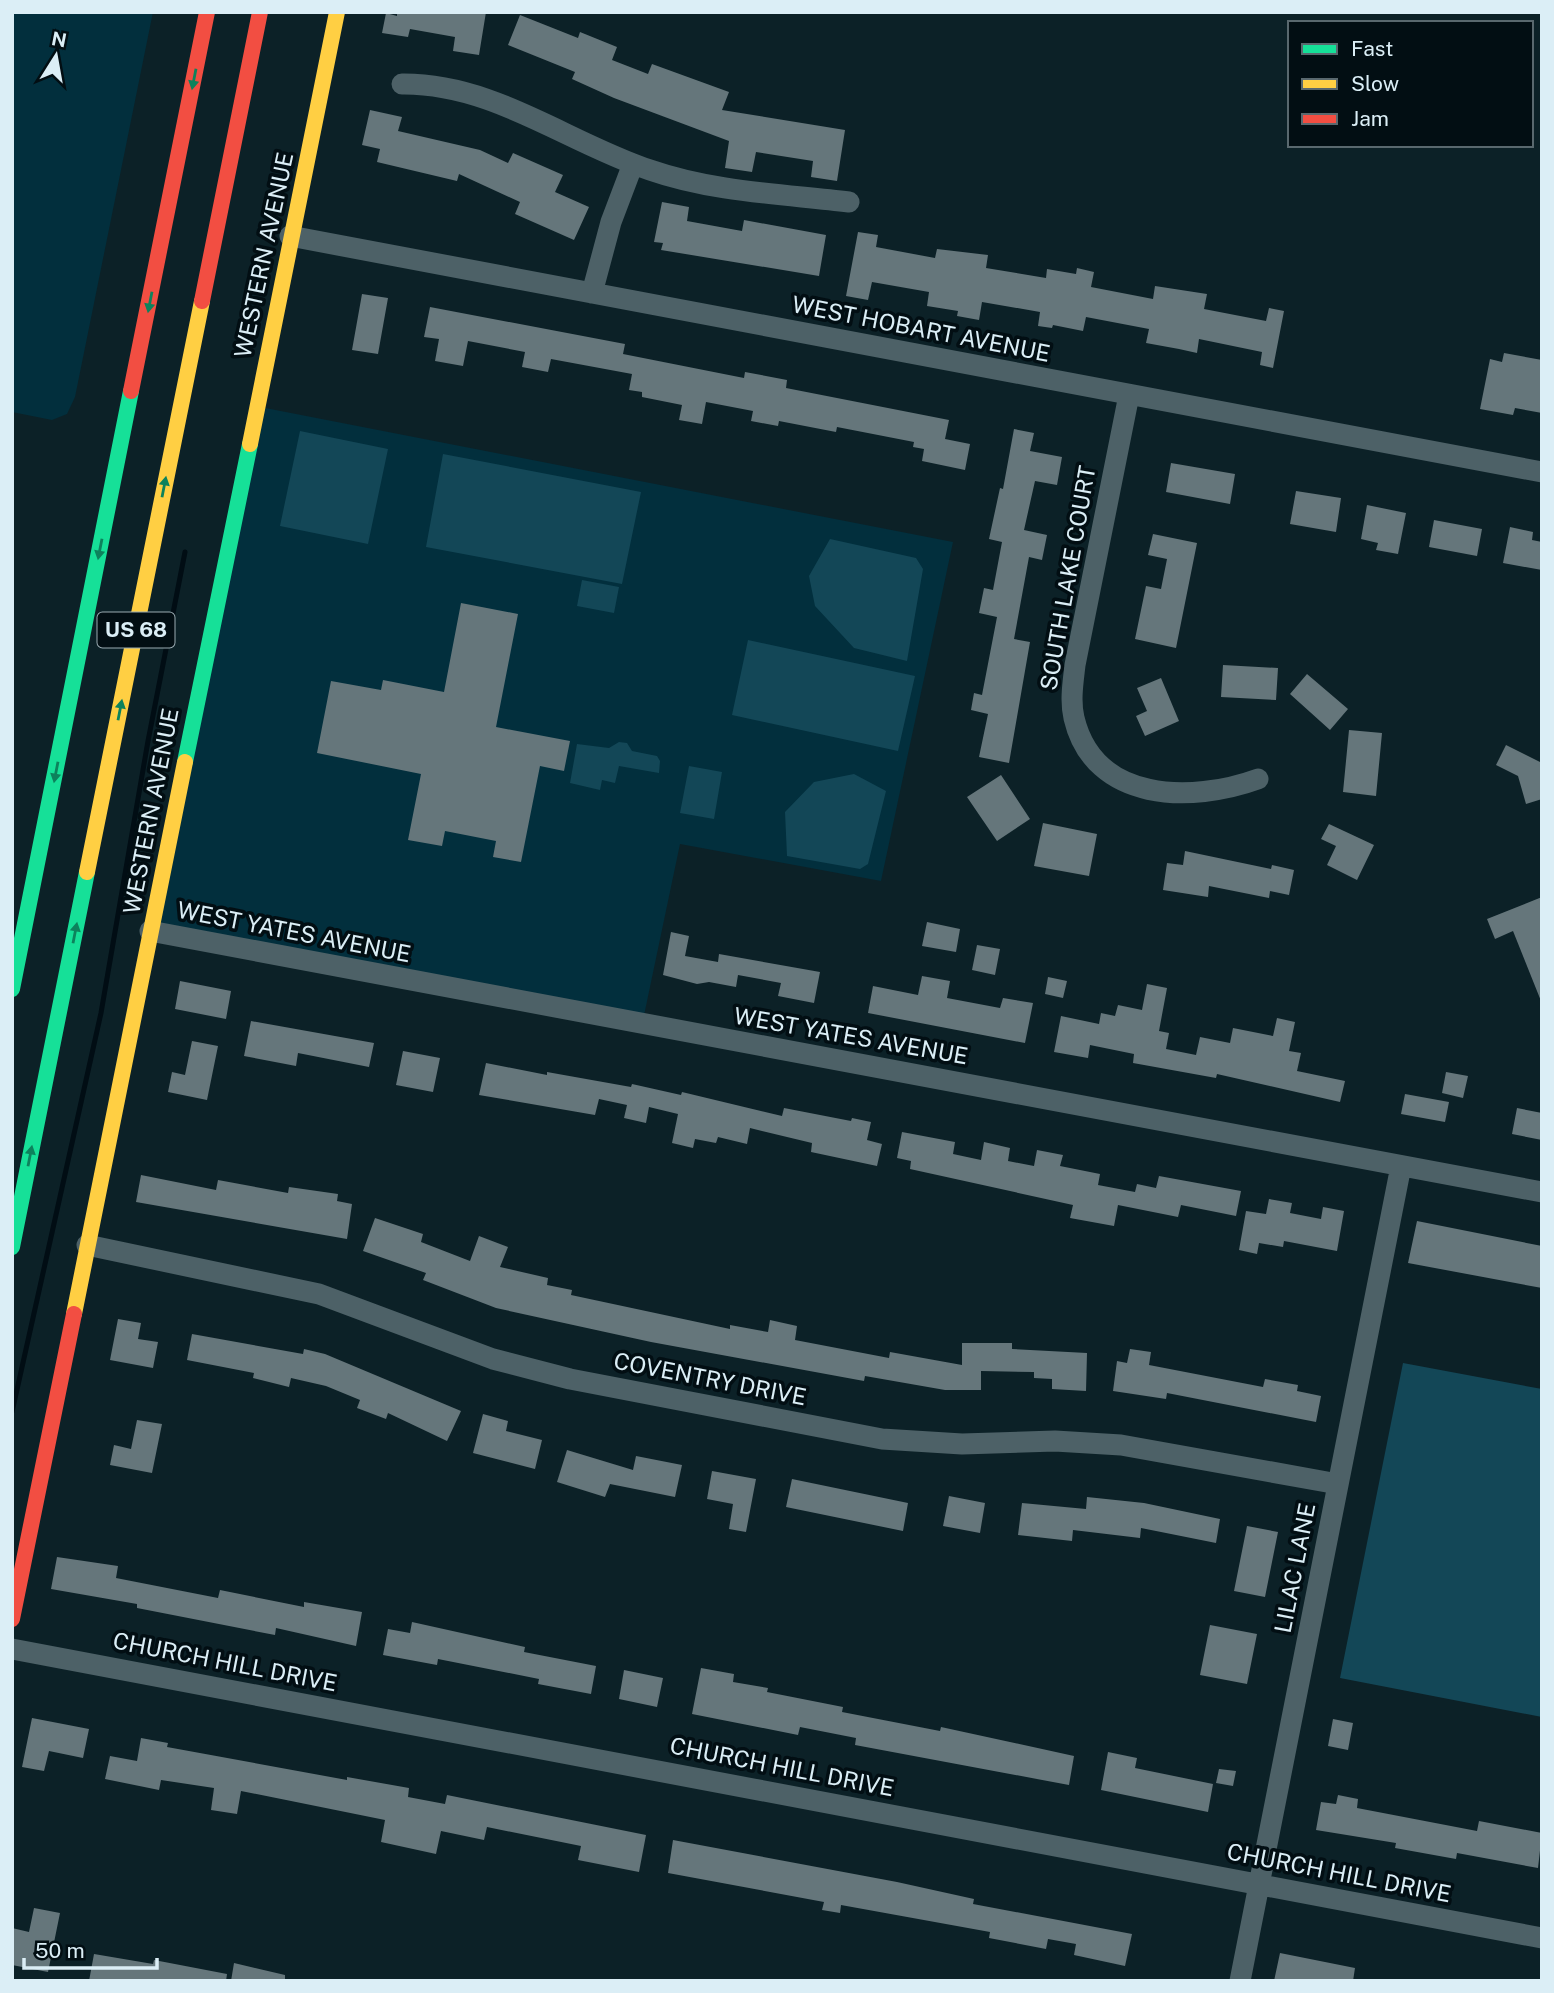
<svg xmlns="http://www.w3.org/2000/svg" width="1554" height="1993" viewBox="0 0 1554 1993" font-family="'Public Sans',sans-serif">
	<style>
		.built { fill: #022f3d }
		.green { fill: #134757 }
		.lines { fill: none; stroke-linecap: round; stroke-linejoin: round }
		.stream { stroke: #010d14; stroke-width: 5 }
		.building { fill: #65767b }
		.street { stroke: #4d6167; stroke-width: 21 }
		.fast { stroke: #16e098; stroke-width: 16 }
		.slow { stroke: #ffcf43; stroke-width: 16 }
		.jam { stroke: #f24e42; stroke-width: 16 }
		.oneway { fill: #0d825c }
		.labels { text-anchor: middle; stroke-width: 7; stroke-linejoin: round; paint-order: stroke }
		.shield { fill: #020e13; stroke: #9aabb2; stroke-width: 2 }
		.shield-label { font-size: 21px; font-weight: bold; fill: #dbeef6 }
		.street-label { font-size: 23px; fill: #dbeef6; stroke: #020e13 }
	</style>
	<rect width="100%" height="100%" fill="#0c2127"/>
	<!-- built -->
	<path class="built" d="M12,12h141l-78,385 -8,17 -15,6 -40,-8z
		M255,406l698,136 -72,339 -201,-37 -38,181 -492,-94z"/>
	<!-- green -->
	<path class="green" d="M300,431l88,18 -20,95 -88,-18z
		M443,454l198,38 -19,92 -196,-37z
		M830,539l86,19 7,11 -16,92 -53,-13 -39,-42 -6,-30z
		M582,580l37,7 -5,26 -37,-7z
		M748,640l167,36 -17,75 -166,-36z
		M619,742l8,1 5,8 25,5 3,5 -1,12 -40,-7 -4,17 -13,-3 -2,10 -30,-7 7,-39 32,4z
		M689,766l33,6 -8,47 -34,-6z
		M854,774l32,17 -18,73 -8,5 -73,-13 -2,-44 29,-30z
		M1403,1363l139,26v328l-202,-39z"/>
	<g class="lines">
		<!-- stream -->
		<path class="stream" d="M12,1412l89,-399 47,-272 37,-189"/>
	</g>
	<!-- building -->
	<path class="building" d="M397,12h89l-7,43 -26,-4 2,-14 -45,-8 -2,8 -26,-4 4,-20 11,3z
		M520,15l58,23 2,-6 37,15 -5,13 36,14 4,-10 77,28 -7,18 123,20 -8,51 -26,-4 2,-16 -57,-9 -4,20 -27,-4 4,-27 -115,-43 -42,-19 3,-7 -67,-27z
		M370,110l32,7 -4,14 82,19 28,13 5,-10 50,22 -8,17 34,15 -15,33 -59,-26 5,-12 -61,-28 -2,7 -80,-19 3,-13 -18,-4z
		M662,202l27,5 -2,14 55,10 2,-11 82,15 -7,41 -158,-26 2,-7 -9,-1z
		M858,232l20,3 -2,12 59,11 2,-9 51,6 -2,13 60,10 1,-9 29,5 1,-6 17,4 -3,15 62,12 2,-13 52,8 -3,15 62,12 3,-13 15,3 -11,57 -13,-3 2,-13 -63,-13 -2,14 -18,-4 -33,-6 3,-14 -63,-12 -3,14 -30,-6 -1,3 -14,-2 2,-14 -58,-10 -3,18 -22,-4 1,-5 -31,-5 2,-14 -57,-10 -4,18 -22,-4z
		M362,294l26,4 -10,56 -26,-4z
		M430,307l195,37 -2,10 121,24 1,-6 42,8 -1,8 163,32 -4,19 25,5 -5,26 -43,-9 2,-12 -11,-2 1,-5 -77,-15 -1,5 -57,-11 -1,5 -27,-5 2,-10 -47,-9 -4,22 -23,-4 3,-15 -40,-8v-5l-13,-2 3,-16 -81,-15 -3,13 -26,-5 3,-15 -57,-11 -5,25 -28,-5 4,-22 -15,-2z
		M1504,353l38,7v53l-27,-5 -2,7 -33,-6 10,-50 12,3z
		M1014,429l20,4 -4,18 32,6 -5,28 -22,-4 -11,49 23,5 -5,25 -13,-3 -15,82 16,3 -21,121 -30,-6 9,-43 -17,-4 3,-17 8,2 15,-78 -18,-4 5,-25 9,2 9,-48 -13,-3 11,-51 3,1z
		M1171,463l64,11 -5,30 -64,-12z
		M1296,491l45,7 -5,34 -46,-8z
		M1367,505l39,8 -8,41 -22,-4 2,-7 -17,-4z
		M1434,520l48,9 -5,27 -48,-9z
		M1510,527l23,5 -1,8 10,2v28l-39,-7z
		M1153,534l44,9 -21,105 -41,-9 11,-53 15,3 6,-30 -19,-4z
		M461,603l57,11 -22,113 74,14 -6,30 -24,-5 -19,96 -28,-5 3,-16 -51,-10 -3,15 -34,-6 13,-66 -104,-21 14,-72 50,9 2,-10 61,12z
		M1223,665l55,3 -2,32 -55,-3z
		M1307,674l41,35 -18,21 -40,-36z
		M1161,678l18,43 -34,15 -9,-20 11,-5 -10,-23z
		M1349,730l33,3 -6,63 -33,-4z
		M1506,745l36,18v36l-16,5 -8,-28 -22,-11z
		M1001,775l29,44 -33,22 -30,-44z
		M1043,823l54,11 -8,42 -55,-10z
		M1329,824l45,21 -17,35 -30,-15 9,-19 -15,-7z
		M1185,851l86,18 1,-4 22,5 -5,25 -19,-4 -1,7 -60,-12 -1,11 -45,-7 4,-27 16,2z
		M1542,897v104h-1l-28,-70 -18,8 -8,-20z
		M927,922l33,7 -4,23 -34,-6z
		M671,932l18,4 -4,20 33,6 1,-8 101,18 -6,31 -36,-7 3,-13 -43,-8 -2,12 -27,-5 -12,2 -34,-9z
		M977,945l23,4 -5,26 -23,-5z
		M922,976l28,5 -3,17 53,10 3,-10 30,5 -8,40 -157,-30 5,-27 45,9z
		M1048,977l19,4 -4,17 -18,-4z
		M180,981l51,10 -5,28 -51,-10z
		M1147,984l20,4 -8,43 10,2 -3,16 30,6 4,-18 30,6 3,-15 40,8 4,-18 18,4 -6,29 12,2 -4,18 48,10 -5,21 -123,-28 -1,4 -83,-15 1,-9 -44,-9 -2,13 -34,-6 7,-36 38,8 2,-11 14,3 3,-11 24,5z
		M251,1021l123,22 -5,24 -71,-14 -2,13 -52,-10z
		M192,1041l26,5 -11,54 -39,-8 4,-20 13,3z
		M403,1051l37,7 -7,34 -37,-7z
		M486,1063l61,12v-3l84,15 1,-3 49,11 1,-3 100,24 2,-8 67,13 1,-3 19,4 -4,18 15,4 -5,22 -66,-14 1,-9 -62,-15 -3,16 -29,-7 -2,6 -21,-4 -2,9 -21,-5 6,-29 -29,-7 -3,16 -22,-5 3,-13 -28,-6 -4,16 -116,-20z
		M1446,1072l22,4 -5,22 -21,-5z
		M1405,1094l44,8 -4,20 -44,-8z
		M1517,1108l25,5v27l-30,-6z
		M902,1132l53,10 -2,12 28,6 3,-18 26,6 -2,13 26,5 3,-16 26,5 -3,11 40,8 -2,11 37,7 2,-8 19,4 3,-12 82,15 -5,25 -55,-11 -3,12 -60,-12 -4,21 -44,-8 3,-13 -163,-36 1,-8 -14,-3z
		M141,1175l75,15 2,-10 70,13 1,-6 49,7 -1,7 15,3 -5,35 -211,-37z
		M1269,1199l23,4 -2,10 31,6 2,-12 21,4 -7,40 -53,-10 -1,6 -24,-4 -2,11 -18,-4 7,-39 20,3z
		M375,1218l48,16 -2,8 49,19 9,-25 29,11 -8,20 48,11 -1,7 25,5 -1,5 159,34v-4l38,7 2,-12 27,6 -2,14 94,18 1,-6 72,13v-22h50v6l75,4 -1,38 -34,-2v-10l-18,-1v-6l-53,-1v19h-36l-80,-14 -1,5 -213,-39 -155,-34 -73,-28 3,-7 -63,-22z
		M1417,1221l125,25v42l-134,-25z
		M118,1319l23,4 -3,16 20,3 -5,26 -43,-8z
		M192,1334l111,20 1,-5 21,5 136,57 -14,30 -59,-28 -2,6 -29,-11 3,-8 -34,-14 -35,-8 -2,9 -36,-9 1,-5 -67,-13z
		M1130,1349l21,3 -2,13 114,22 2,-8 33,6 -1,6 24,5 -5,26 -149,-29 -1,6 -53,-8 4,-30 10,2z
		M483,1414l25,7 -2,10 36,9 -7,29 -62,-16z
		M137,1420l25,4 -10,49 -42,-8 4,-20 17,4z
		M567,1450l66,20 3,-14 46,9 -7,32 -65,-13 -5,13 -48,-15z
		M712,1471l44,8 -10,53 -17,-3 4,-25 -26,-5z
		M792,1479l116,24 -5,28 -117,-24z
		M949,1496l36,7 -5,30 -37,-7z
		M1087,1497l57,6 76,16 -4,24 -75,-15 -1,10 -67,-8 -1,11 -54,-6 4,-32 64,6z
		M1247,1526l31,6 -13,65 -31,-6z
		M57,1557l61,9 -2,12 102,20 2,-8 84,17v-5l58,10 -6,34 -80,-18 -1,7 -138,-27v-4l-86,-15z
		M412,1622l113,25 -1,5 72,14 -5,28 -53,-10 1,-5 -101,-20 -1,6 -54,-10 5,-26 22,4z
		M1210,1625l47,9 -10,50 -47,-9z
		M701,1668l33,6 -1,8 35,6 -1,4 76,15 -1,5 98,19 1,-4 133,29 -5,29 -214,-40 1,-7 -56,-11 -2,8 -106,-21z
		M624,1670l39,8 -6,29 -38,-8z
		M32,1718l57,11 -6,29 -34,-7 -5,20 -22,-4z
		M1333,1719l20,4 -5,27 -20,-4z
		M141,1738l27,5 -1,4 180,33v-3l62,11 -1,9 37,7 2,-9 199,40 -7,37 -61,-12 3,-14 -94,-19 -3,13 -43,-9 -5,23 -55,-12 4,-22 -144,-29 -4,23 -26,-4 3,-22 -53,-8 -2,10 -54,-11 5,-23 27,5z
		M1108,1752l29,6 -2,10 78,16 -5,28 -107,-22z
		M1219,1769l17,2 -3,15 -17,-3z
		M1338,1795l20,4 -1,9 120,23 2,-10 63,12 -4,35 -81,-15 -1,6 -61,-11 1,-5 -80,-13 5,-28 15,2z
		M673,1840l224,42 77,17 -1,5 159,30 -7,32 -51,-11 2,-11 -28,-5 -2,10 -57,-11 1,-6 -149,-27 -1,8 -18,-3 2,-8 -156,-29z
		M34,1908l26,5 -12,59 -36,-7v-37l17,4z
		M1280,1953l75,15 -2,13h-79z
		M94,1954l59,10 1,-4 73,14 -1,7h-137z
		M234,1963l51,12v6h-54z"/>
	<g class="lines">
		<!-- street -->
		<path class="street" d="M402,84c91,-1 164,58 248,86 63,22 133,24 199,32
			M290,236l1252,236
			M592,293l19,-71 22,-58
			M1129,395l-54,270c-2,18 -5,36 -1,53 20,85 118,85 184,61
			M150,931l1392,261
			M87,1245l232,49 174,65 77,20 312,60 80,5 93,-3 66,4 217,39
			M12,1649l1530,289
			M1240,1981l161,-815"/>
		<!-- fast -->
		<path class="fast" d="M185,762l65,-318
			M12,989l119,-598
			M12,1247l75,-375"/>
		<!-- slow -->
		<path class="slow" d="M250,444l87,-432
			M87,872l115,-571
			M74,1314l111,-552"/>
		<!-- jam -->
		<path class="jam" d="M202,301l58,-289
			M131,391l76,-379
			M12,1619l62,-305"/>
	</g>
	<!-- one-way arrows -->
	<defs><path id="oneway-solid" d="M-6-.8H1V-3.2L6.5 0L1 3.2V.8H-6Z" transform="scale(1.75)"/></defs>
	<g class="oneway">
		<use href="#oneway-solid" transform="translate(194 79) rotate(101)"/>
		<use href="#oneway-solid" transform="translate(150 302) rotate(101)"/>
		<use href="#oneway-solid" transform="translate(164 487) rotate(-79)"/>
		<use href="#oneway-solid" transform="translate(100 549) rotate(101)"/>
		<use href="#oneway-solid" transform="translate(120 710) rotate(-79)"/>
		<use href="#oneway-solid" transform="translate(56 772) rotate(101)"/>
		<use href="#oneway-solid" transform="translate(75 933) rotate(-79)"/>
		<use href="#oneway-solid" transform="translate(30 1156) rotate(-79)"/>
	</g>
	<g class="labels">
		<!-- shield labels -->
		<rect class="shield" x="97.5" y="612.5" width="77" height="35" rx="5"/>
		<g class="shield-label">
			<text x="136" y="637">US 68</text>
		</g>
		<!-- street labels -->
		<g class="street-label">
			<text transform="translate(264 255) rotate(-78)" y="8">WESTERN AVENUE</text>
			<text transform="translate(921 329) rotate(11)" y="8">WEST HOBART AVENUE</text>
			<text transform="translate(1068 578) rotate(-80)" y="8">SOUTH LAKE COURT</text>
			<text transform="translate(151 811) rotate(-79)" y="8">WESTERN AVENUE</text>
			<text transform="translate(294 932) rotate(11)" y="8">WEST YATES AVENUE</text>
			<text transform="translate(851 1036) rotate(10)" y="8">WEST YATES AVENUE</text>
			<text transform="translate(710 1379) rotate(11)" y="8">COVENTRY DRIVE</text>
			<text transform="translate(1295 1568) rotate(-79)" y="8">LILAC LANE</text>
			<text transform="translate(225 1662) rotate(11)" y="8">CHURCH HILL DRIVE</text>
			<text transform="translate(782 1767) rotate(11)" y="8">CHURCH HILL DRIVE</text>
			<text transform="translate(1339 1873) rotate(11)" y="8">CHURCH HILL DRIVE</text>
		</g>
	</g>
	<!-- border -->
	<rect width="1554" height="1993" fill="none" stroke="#dbeef6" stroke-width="28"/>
	<!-- legend -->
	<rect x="1288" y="21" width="245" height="126" fill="#020e13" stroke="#59686e" stroke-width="2"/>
	<rect x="1302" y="44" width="35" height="10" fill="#16e098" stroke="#59686e" stroke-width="2"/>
	<text x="1351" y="56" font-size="21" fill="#dbeef6">Fast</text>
	<rect x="1302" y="79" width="35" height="10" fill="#ffcf43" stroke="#59686e" stroke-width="2"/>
	<text x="1351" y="91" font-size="21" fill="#dbeef6">Slow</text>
	<rect x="1302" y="114" width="35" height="10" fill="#f24e42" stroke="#59686e" stroke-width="2"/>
	<text x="1351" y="126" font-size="21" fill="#dbeef6">Jam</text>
	<!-- north arrow -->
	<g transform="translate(56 56) rotate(11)" stroke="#020e13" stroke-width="5" paint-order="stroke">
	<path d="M0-5L12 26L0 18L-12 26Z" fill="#dbeef6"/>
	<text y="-10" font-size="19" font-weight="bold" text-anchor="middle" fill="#dbeef6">N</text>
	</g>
	<!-- scale -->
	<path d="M24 1958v10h133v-10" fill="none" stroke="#dbeef6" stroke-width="3.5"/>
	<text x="35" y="1958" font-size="21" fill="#dbeef6" stroke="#020e13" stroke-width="5" paint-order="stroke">50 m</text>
</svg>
